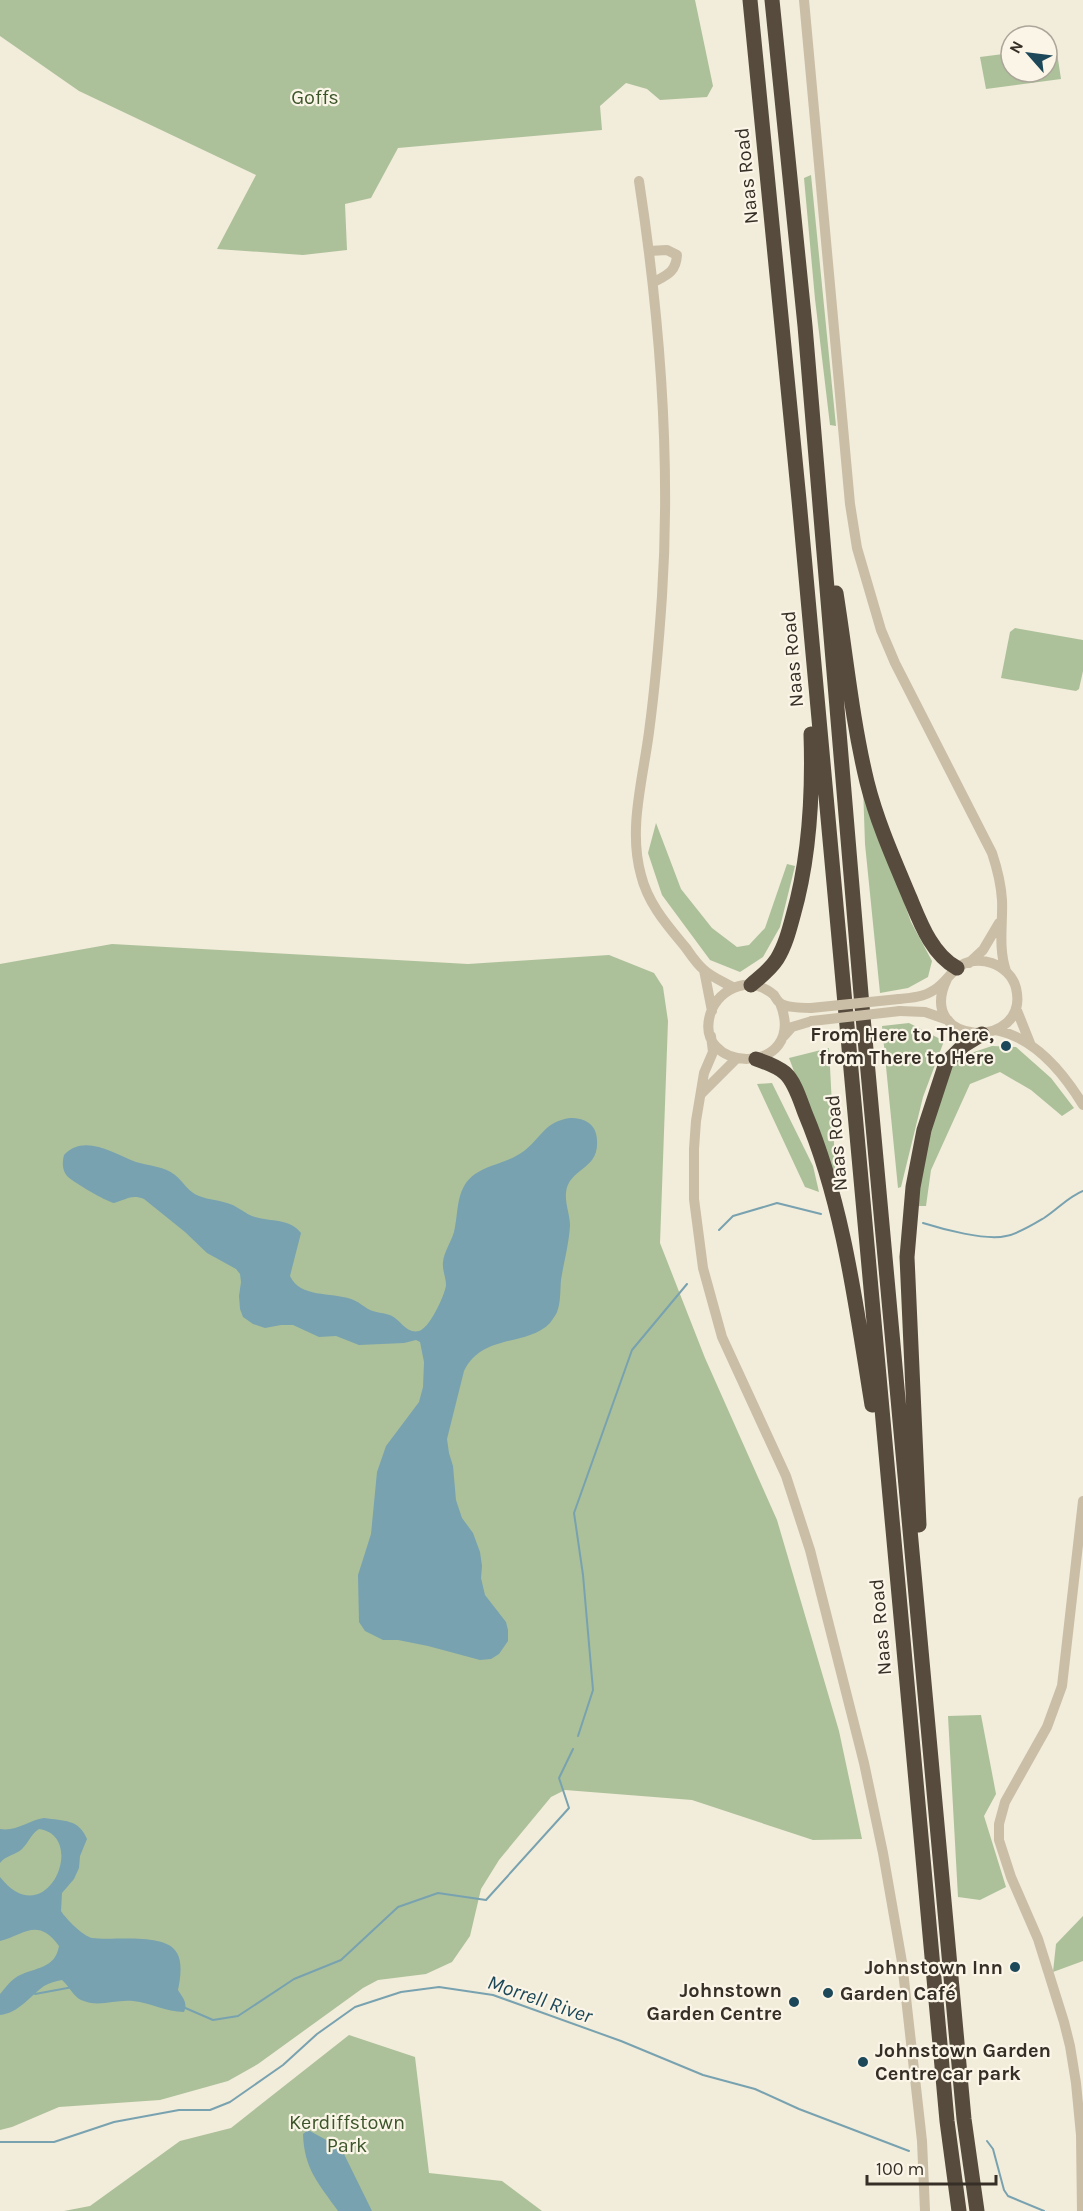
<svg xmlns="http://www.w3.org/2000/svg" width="1083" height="2211" viewBox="0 0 1083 2211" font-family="Karla,sans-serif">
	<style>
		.green { fill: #acc19a }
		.water { fill: #78a2b0 }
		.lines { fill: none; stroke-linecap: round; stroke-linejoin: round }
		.stream { stroke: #78a2b0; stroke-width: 2 }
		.minor { stroke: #cabea6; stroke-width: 10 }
		.highway { stroke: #574b3e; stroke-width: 15 }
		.minor-bridge { stroke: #cabea6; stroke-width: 10 }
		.poi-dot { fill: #1c4859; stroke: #faf5e7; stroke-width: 2 }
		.labels { text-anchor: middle; stroke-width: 4.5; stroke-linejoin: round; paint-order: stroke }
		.park-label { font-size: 20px; fill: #3c552a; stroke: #faf5e7 }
		.street-label { font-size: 20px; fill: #362f27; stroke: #faf5e7 }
		.poi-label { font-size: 20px; font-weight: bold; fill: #362f27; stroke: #faf5e7; text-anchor: end }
		.water-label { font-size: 21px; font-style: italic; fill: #1c4859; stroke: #faf5e7 }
	</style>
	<rect width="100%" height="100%" fill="#f2ecda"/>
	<!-- green -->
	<path class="green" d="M0,0h695l18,86 -6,11 -47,3 -13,-11 -21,-6 -26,23 2,24 -204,18 -27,50 -26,6 2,46 -44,5 -86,-6 39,-74 -177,-84 -79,-55z
		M1056,46l5,33 -75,10 -6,-32 31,-4v19h36v-25z
		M811,175l25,251 -6,-1 -15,-126 -11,-121z
		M1015,628l68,12v31l-4,18 -3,2 -75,-13 9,-46z
		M863,786l48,136 21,39 -4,16 -20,11 -28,5 -15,-149z
		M656,823l25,66 31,39 25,19 12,-2 16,-17 22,-64 8,2 -15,61 -17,30 -23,15 -30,-12 -48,-65 -14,-42z
		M112,944l356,20 141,-9 45,18 9,14 5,34 -8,222 45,115 72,162 62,211 23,108 -49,1 -121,-40 -127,-10 -14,7 -52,63 -18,29 -11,47 -18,26 -26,12 -48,6 -15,8 -105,76 -30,17 -68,19 -101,7 -47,20 -12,3v-1166z
		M909,1023l35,18 -21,56 -22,90 -3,1 -16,-162z
		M992,1046l24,1 35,31 23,30 -12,8 -31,-26 -31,-18 -30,12 -39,86 -5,36h-10l16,-88 21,-59z
		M829,1048l7,134 -47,-124z
		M772,1083l41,83 6,26 -14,-5 -48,-103z
		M981,1715l15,79 -12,22 22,71 -26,13 -22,-3 -10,-181z
		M1083,1916v45l-30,11 3,-28z
		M349,2035l66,22 14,116 73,8 40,30h-478l26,-5 90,-65 51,-13z"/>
	<!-- water -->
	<path class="water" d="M570,1118c16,0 27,7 27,23 2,29 -29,27 -31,52 -1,11 4,22 4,32 -1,19 -6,36 -9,55 -1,10 0,22 -4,32 -1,3 -5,8 -7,11 -23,24 -67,10 -86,48l-17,68 2,14 4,13 3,34 6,18 11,15 7,19 2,14 -1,12 4,17 21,27 2,8v11l-9,13 -8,5 -11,1 -52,-14 -30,-6h-15l-18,-9 -6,-9 -1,-47 13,-41 6,-62 9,-26 33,-44 4,-15 1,-25 -4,-20 -4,-2 -12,3 -45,2 -23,-9 -17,1 -26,-12h-12l-16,3 -12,-4 -10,-7 -3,-8 -1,-13 2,-14 -1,-8 -4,-5 -29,-16 -22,-21 -41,-33c-13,-5 -18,1 -30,4 -9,-2 -39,-20 -46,-26 -6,-6 -6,-15 -4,-22 20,-22 50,-1 72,7 13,4 28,4 39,13 9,7 13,17 24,21 10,4 21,4 31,8 9,3 15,10 25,13 16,5 35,1 46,16l-11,43c10,22 41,16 61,23 7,2 13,8 19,11 7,3 16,3 22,6 9,5 15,18 27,15 10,-2 26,-36 27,-46 0,-8 -4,-15 -3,-23 1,-10 8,-20 11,-30 5,-20 1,-44 21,-58 14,-10 35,-12 49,-23 19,-15 20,-29 46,-33z
		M44,1818c20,3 35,1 43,21l-7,17 -1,12 -5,11 -12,14 -1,18c5,8 22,25 31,27 21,3 74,-6 85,15 6,10 3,27 1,37 5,8 10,13 6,22 -18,0 -33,-9 -51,-11 -18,-2 -34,7 -52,-1 -7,-3 -13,-15 -19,-20 -6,1 -13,3 -18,6 -14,10 -25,27 -44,29v-21c5,-6 11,-14 18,-18 18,-9 37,-7 41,-30 -21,-29 -34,-12 -59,-5v-64c46,59 89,-41 39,-48 -8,5 -10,13 -17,20 -6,6 -16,6 -22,14v-34c16,3 29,-9 44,-11z
		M308,2130l22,12 13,10 29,59h-34c-19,-27 -34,-42 -35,-77z"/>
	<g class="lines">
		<!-- stream -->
		<path class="stream" d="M923,1223c19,6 63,18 83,13 12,-2 28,-12 38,-18 14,-9 24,-21 39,-27
			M719,1230l14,-14 44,-13 44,11
			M578,1736l15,-46 -10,-115 -9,-62 58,-163 55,-66
			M35,1994l38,-7
			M183,2007l30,13 25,-4 56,-37 47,-19 57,-53 40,-14 48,7 83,-92 -10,-30 14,-29
			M987,2141l6,8 11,41 4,6 36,15
			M0,2142h54l60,-20 65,-12h31l20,-8 53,-37 34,-31 38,-27 46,-15 38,-5 54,8 128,46 82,34 52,14 44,20 110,42"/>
		<!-- minor -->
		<path class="minor" d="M804,0l46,504 7,44 24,82 14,33 97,190c5,15 9,31 10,47 1,24 -4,47 4,71
			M639,181c21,137 32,277 23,415 -3,45 -7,91 -13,136 -6,47 -21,97 -8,143 7,29 27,51 45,73 5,7 10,15 17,21 8,8 21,13 31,19
			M649,251l18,-1 10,5c-1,17 -10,20 -23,27
			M969,963l14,-13 16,-27
			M704,970l8,41
			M899,999c12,-1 25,-2 35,-9 9,-5 15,-15 23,-22 20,-16 53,-4 59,20 15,63 -102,59 -69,-9
			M780,1003c30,75 -94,72 -68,6 6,-13 18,-22 32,-24 11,-1 22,3 30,10 2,3 3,6 6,8 7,5 22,5 31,5
			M1016,1008l14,35
			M900,1011l25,1 23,8
			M996,1030c39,8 67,42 87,75
			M711,1036l2,16 -9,21 -8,48 -2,28v50l9,69 19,69 64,139 24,74 54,213 19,90 19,109 20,179 3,70
			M784,1036l8,-9 20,-6
			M701,1094l35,-35
			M1082,2211l-1,-76 -5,-52 -6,-37 -6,-24 -26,-83 -27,-62 -12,-37v-16l6,-22 42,-75 15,-41 21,-185"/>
		<!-- highway -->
		<path class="highway" d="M750,0l49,500 148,1621 12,90
			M772,0l33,326 57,680 102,1113 13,92
			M836,593c10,63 16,127 31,189 10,40 27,78 43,116 10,24 22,57 47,70
			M751,985c9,-8 19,-15 26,-26 8,-13 12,-28 16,-43 17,-59 20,-121 18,-182
			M756,1059c9,3 21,7 29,14 10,9 15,27 20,40 39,93 51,194 67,292
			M919,1525l-12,-268 6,-70 11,-57 22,-67 18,-18 18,-11"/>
		<!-- minor-bridge -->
		<path class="minor-bridge" d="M811,1008l88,-9
			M812,1021l88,-10"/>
	</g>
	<!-- markers -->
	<g class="poi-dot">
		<circle cx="1006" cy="1046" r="6"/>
		<circle cx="1015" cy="1967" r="6"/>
		<circle cx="828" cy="1993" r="6"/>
		<circle cx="794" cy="2002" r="6"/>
		<circle cx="863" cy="2062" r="6"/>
	</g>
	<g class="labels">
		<!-- park labels -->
		<g class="park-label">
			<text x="315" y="104">Goffs</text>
			<text x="347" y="2129">Kerdiffstown<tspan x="347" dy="23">Park</tspan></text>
		</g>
		<!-- street labels -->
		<g class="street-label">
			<text transform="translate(746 176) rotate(-96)" y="7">Naas Road</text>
			<text transform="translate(792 659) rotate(-95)" y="7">Naas Road</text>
			<text transform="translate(836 1143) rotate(-95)" y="7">Naas Road</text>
			<text transform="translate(880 1627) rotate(-95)" y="7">Naas Road</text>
		</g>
		<!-- poi labels -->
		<g class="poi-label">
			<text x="994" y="1041">From Here to There,<tspan x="994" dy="23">from There to Here</tspan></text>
			<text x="1003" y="1974">Johnstown Inn</text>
			<text x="782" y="1997">Johnstown<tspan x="782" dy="23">Garden Centre</tspan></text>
			<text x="840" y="2000" text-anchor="start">Garden Café</text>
			<text x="875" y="2057" text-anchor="start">Johnstown Garden<tspan x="875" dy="23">Centre car park</tspan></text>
		</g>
		<!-- water labels -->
		<g class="water-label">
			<text transform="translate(540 1999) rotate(19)" y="7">Morrell River</text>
		</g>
	</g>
	<!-- north arrow -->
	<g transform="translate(1029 54) rotate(298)"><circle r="28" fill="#faf5e7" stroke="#aca69a" stroke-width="1.5"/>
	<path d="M0-4.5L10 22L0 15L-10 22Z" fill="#1c4859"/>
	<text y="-9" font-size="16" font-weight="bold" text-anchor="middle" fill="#362f27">N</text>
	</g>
	<!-- scale -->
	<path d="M867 2175v9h129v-9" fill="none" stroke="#362f27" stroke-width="3"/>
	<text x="876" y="2175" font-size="18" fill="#362f27" stroke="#faf5e7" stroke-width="4.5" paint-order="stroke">100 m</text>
</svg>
